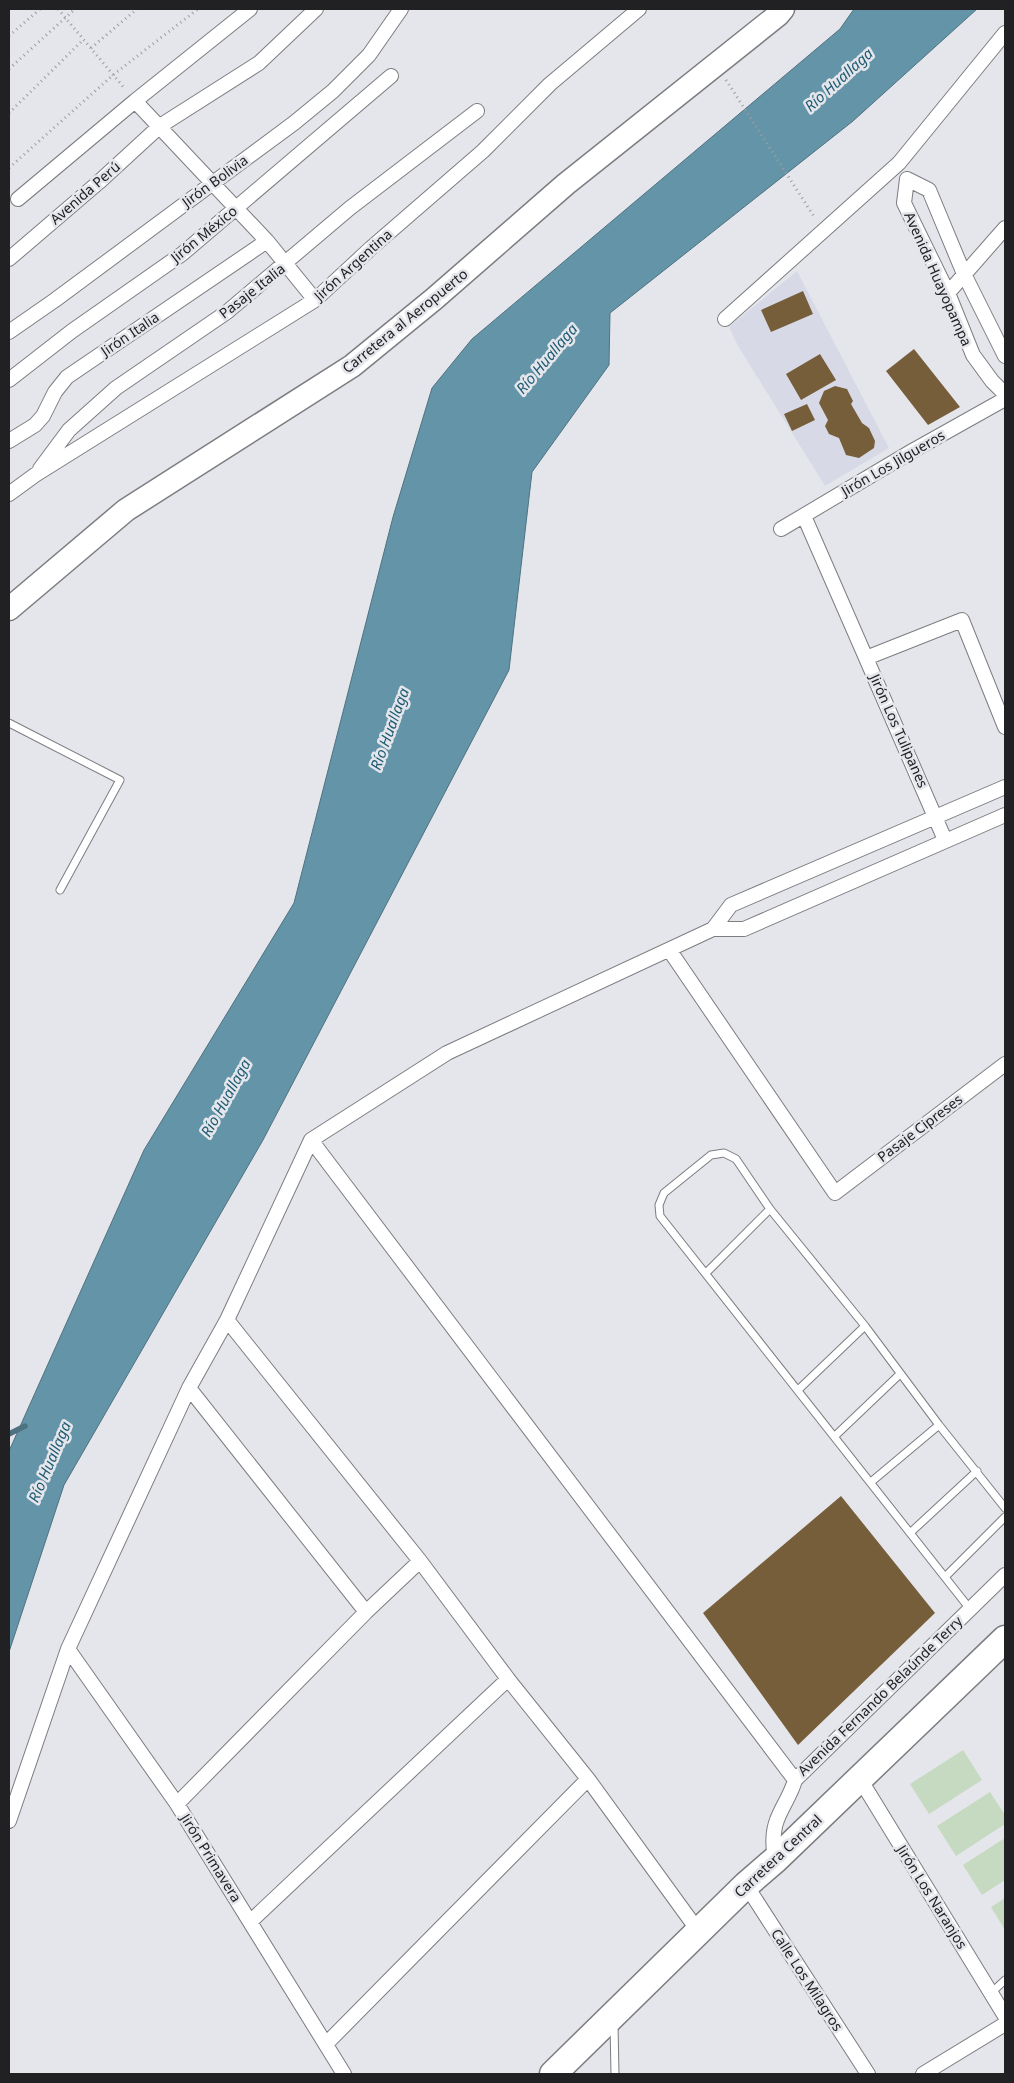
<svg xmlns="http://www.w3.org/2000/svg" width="1014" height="2083" viewBox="0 0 1014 2083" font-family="'Noto Sans',sans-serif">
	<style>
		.built { fill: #d7dae6 }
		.green { fill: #c5dac0 }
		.water { fill: #6394a8; stroke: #4f7280 }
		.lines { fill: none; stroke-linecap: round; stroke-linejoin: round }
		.stream { stroke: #4f7280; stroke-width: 5.5 }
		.building { fill: #775e3b }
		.lane-casing { stroke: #7c7d81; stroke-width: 9 }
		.street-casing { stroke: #7c7d81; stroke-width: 16 }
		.primary-casing { stroke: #7c7d81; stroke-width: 25 }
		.highway-casing { stroke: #7c7d81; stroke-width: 29 }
		.path { stroke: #9d9da1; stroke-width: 3; stroke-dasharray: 1 4; stroke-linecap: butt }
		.lane { stroke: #fff; stroke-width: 7 }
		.street { stroke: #fff; stroke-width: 14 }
		.primary { stroke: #fff; stroke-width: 22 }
		.highway { stroke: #fff; stroke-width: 26 }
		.labels { text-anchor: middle; stroke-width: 5; stroke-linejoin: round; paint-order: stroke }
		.street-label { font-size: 14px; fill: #212123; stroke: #e5e6eb }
		.water-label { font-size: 15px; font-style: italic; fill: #1e5c74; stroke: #e5e6eb }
	</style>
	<rect width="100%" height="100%" fill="#e5e6eb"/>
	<!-- built -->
	<path class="built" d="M797,271l92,177 -64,38 -87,-140 -9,-19z"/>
	<!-- green -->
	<path class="green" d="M963,1750l19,30 -53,34 -19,-30z
		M990,1792l15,23v9l-49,32 -19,-30z
		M1005,1838v42l-23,15 -19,-30z
		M1005,1898v32l-14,-23z"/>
	<!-- water -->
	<path class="water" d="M854,9h123l-124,112 -243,192 -1,52 -77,107 -23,198 -246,470 -199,345 -55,167v-201l135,-301 150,-247 99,-386 39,-129 40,-49 368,-310z"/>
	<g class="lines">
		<!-- stream -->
		<path class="stream" d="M9,1434l16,-8"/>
	</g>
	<!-- building -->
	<path class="building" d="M803,291l10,23 -42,18 -10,-22z
		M914,349l46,58 -32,18 -42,-54z
		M820,354l16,26 -35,20 -15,-26z
		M835,386l12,3 6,12 -2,3 11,19 7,5 6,13 -1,7 -15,10 -13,-3 -7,-17 -10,-4 -4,-8 3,-6 -9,-17 5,-12z
		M807,404l8,16 -23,11 -8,-17z
		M841,1496l94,117 -137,132 -95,-132z"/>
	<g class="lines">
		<defs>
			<path id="lane" d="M9,723l111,57 -60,110
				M706,1273l64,-64
				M798,1390l67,-64
				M835,1436l65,-62
				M871,1482l68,-57
				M910,1533l67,-62
				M945,1577l60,-60
				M970,1609l-310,-393 -1,-11 5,-12 47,-38 13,-2 12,6 34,50 95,117 74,99 66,83
				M991,1993l14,-13
				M614,2025l1,49"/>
			<path id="street" d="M135,101l132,140 48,59
				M907,179l-3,24 44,90 25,62 19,26 13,13
				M907,179l22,11 35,84 41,82
				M18,199l117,-98 115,-92
				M9,259l90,-77 61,-56 99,-63 57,-54
				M948,293l57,-65
				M725,319l174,-156 106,-130
				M9,332l46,-32 239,-177 39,-32 36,-36 32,-46
				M9,380l63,-49 110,-77 209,-178
				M9,441l26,-16 8,-9 12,-24 12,-15 200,-136
				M40,469l29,-39 47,-42 111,-76 123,-104 127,-97
				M9,494l26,-19 280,-175 56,-52 112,-97 67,-67 89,-75
				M804,516l62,142
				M781,529l133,-79 91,-51
				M945,840l-79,-182 96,-38 43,107
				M713,929l18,-24 274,-118
				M670,951l165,242 170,-129
				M311,1140l484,640
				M227,1320l193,241 88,118 80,100 111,153
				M189,1388l177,224
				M68,1649l109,155 167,270
				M860,1779l145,237
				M177,1804l189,-192 54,-51
				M9,1821l59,-172 121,-261 38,-68 84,-180 136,-87 266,-124h31l261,-114
				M775,1860c-2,-14 -3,-27 2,-40 5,-14 14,-25 18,-40l210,-205
				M746,1885l122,189
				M250,1922l258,-243
				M326,2044l262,-265
				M923,2074l82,-50"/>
			<path id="primary" d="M9,609l117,-99 226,-144 82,-67 132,-115 212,-169 5,-6"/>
			<path id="highway" d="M553,2074l193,-189 29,-25 230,-221"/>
		</defs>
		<!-- lane casing -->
		<use href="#lane" class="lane-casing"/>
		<!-- street casing -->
		<use href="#street" class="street-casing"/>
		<!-- primary casing -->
		<use href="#primary" class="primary-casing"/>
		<!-- highway casing -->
		<use href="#highway" class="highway-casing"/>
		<!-- path -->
		<path class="path" d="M58,9l67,80
			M9,36l31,-27
			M91,48l46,-39
			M9,69l66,-60
			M726,80l89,138
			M9,113l74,-73
			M9,168l104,-93 85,-66"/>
		<!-- lane -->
		<use href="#lane" class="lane"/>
		<!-- street -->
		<use href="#street" class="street"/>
		<!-- primary -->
		<use href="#primary" class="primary"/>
		<!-- highway -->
		<use href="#highway" class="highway"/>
	</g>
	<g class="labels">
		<!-- street labels -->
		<g class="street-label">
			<text transform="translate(215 181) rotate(-36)" y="5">Jirón Bolivia</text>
			<text transform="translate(85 193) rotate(-41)" y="5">Avenida Perú</text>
			<text transform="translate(204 234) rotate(-39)" y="5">Jirón México</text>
			<text transform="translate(353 265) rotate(-42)" y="5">Jirón Argentina</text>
			<text transform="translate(938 279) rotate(66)" y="5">Avenida Huayopampa</text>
			<text transform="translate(252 291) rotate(-38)" y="5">Pasaje Italia</text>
			<text transform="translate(405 321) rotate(-39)" y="5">Carretera al Aeropuerto</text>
			<text transform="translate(130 334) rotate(-34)" y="5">Jirón Italia</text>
			<text transform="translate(893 463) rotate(-30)" y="5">Jirón Los Jilgueros</text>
			<text transform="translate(899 731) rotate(66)" y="5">Jirón Los Tulipanes</text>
			<text transform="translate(920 1128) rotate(-37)" y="5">Pasaje Cipreses</text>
			<text transform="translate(880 1696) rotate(-44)" y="5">Avenida Fernando Belaúnde Terry</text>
			<text transform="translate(778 1856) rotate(-43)" y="5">Carretera Central</text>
			<text transform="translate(211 1858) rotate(58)" y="5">Jirón Primavera</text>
			<text transform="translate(932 1897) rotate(58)" y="5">Jirón Los Naranjos</text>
			<text transform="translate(807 1980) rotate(57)" y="5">Calle Los Milagros</text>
		</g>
		<!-- water labels -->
		<g class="water-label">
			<text transform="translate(839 80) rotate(-42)" y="5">Río Huallaga</text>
			<text transform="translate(547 359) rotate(-50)" y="5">Río Huallaga</text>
			<text transform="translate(390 729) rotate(-70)" y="5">Río Huallaga</text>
			<text transform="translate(226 1098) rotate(-61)" y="5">Río Huallaga</text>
			<text transform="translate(50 1462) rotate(-67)" y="5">Río Huallaga</text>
		</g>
	</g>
	<!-- border -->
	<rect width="1014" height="2083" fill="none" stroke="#212123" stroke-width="20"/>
</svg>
